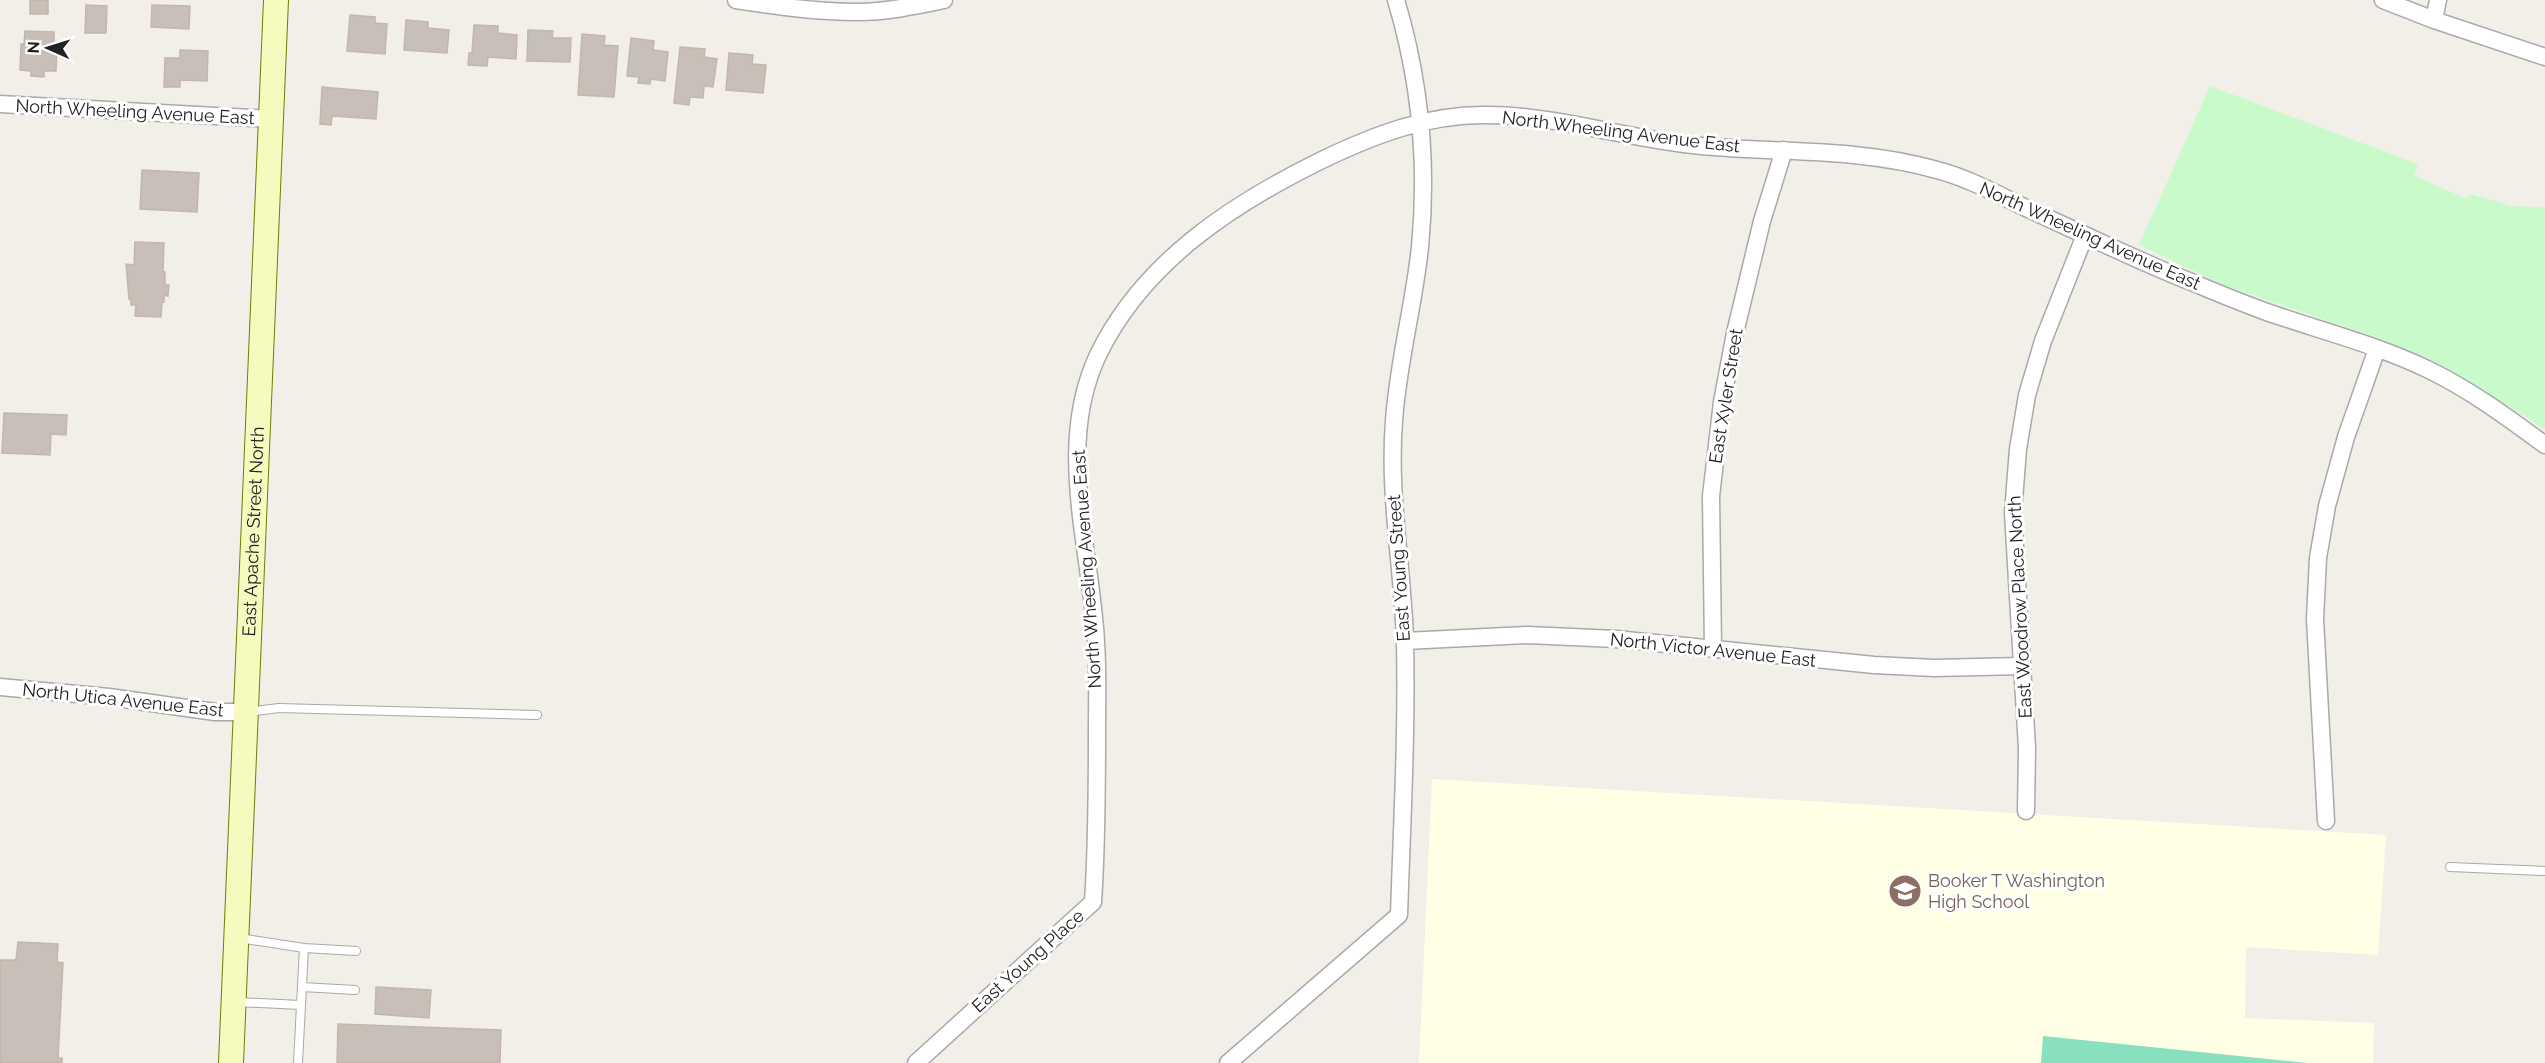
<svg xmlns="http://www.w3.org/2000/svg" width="2545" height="1063" viewBox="0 0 2545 1063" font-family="Raleway,sans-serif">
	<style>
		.education { fill: #ffffe5 }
		.park { fill: #c8facc }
		.pitch { fill: #88e0be }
		.building { fill: #c7bfb8; stroke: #c4b6ab; stroke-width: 1.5 }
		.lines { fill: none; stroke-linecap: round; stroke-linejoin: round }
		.service-casing { stroke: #a9a9a9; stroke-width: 10 }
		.minor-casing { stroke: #a9a9a9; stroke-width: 19 }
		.secondary-casing { stroke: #707d05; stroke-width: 26 }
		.service { stroke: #fff; stroke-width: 8 }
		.minor { stroke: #fff; stroke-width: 16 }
		.secondary { stroke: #f7fabf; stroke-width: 24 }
		.labels { text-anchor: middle; stroke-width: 6; stroke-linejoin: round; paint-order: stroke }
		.street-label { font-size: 18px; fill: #222; stroke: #fff }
		.education-label { font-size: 18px; fill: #785e54; stroke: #fff; text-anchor: start }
	</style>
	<rect width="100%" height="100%" fill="#f2efe9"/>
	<!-- education -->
	<path class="education" d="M1432,779l954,56 -8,120 -132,-8 -1,71 129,5 -1,40h-954z"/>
	<!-- park -->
	<path class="park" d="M2210,86l208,78 -4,12 53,23 3,-5 42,12 33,1v222l-102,-63 -67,-29 -150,-51 -87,-41z"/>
	<!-- pitch -->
	<path class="pitch" d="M2043,1036l264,27h-266z"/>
	<!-- building -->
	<path class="building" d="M30,0h18v14h-18z
		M86,5l21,1 -1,27h-21z
		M152,5l38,1 -1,23 -38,-2z
		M350,15l25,2v6l12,1 -2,30 -38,-3z
		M406,20l22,2v6l21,2 -2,23 -43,-3z
		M474,25l24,1v7l19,2 -1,24 -28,-2 -1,9 -19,-1 1,-12h3z
		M528,30l25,1 -1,7h19l-1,24 -43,-1z
		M25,31l29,1v14h3l-1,25h-12v6l-13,-1v-5l-11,-1 1,-26h3z
		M582,34l23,2 -1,9 14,1 -4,51 -36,-2z
		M631,38l23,3 -1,9 15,2 -3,29 -14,-2 -1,5 -12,-1 1,-6 -12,-1z
		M680,47l25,2 -1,8 13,2 -4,28 -9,-1 -1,12 -13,-1 -1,8 -15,-2z
		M180,50l28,1 -1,30 -27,-1v7h-16l1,-29h15z
		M729,53l24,2 -1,9 14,1 -3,28 -37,-3z
		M322,87l56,5 -2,27 -44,-3 -1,9 -11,-1z
		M142,170l57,3 -2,39 -57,-3z
		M135,242l29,1 -1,29h2v13h4l-1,11 -4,-1v7h-2l-1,15 -26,-1 1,-11h-5v-5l-2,-1 -3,-35 8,1z
		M4,413l63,2 -1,20 -15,-1 -1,21 -48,-2z
		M18,942l40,2 -1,18 6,1 -5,95h4v5h-62v-103h16z
		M376,987l55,3 -2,28 -54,-4z
		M338,1024l163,6 -1,33h-163z"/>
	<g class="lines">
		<defs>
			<path id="service" d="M247,712l32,-4 258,7
				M2450,867l95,4
				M239,938l65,10
				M302,987l53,3
				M237,1002l64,3 -3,58
				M301,1005l3,-57 52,3"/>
			<path id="minor" d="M736,0c40,6 80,12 121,12 29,0 59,-6 87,-12
				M2383,0l51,20 111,37
				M2434,20l4,-20
				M0,104l271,15
				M1405,641l123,-6 88,4 258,26 60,3 88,-2
				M1713,648l-2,-152 11,-94 13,-69 27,-112 22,-71
				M0,687l109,10 106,15h31
				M2026,811l1,-63 -14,-235 5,-64 9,-54 16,-54 42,-106
				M2326,821l-11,-202 3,-61 9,-52 19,-69 31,-88
				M916,1063l177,-161c4,-58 4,-116 4,-173 0,-29 1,-58 -1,-87 -5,-95 -41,-196 2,-287 45,-93 134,-151 224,-195 52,-25 106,-46 165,-45 70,0 144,25 214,31 79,7 159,2 236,24 31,8 60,24 89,38 56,25 111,53 168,75 23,10 46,19 70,28 54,19 111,33 163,58 42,20 80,48 118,76
				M1228,1063l171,-148c3,-91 8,-182 6,-273 -2,-73 -17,-147 -11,-221 4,-59 20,-116 26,-174 8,-83 0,-167 -24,-247"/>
			<g id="secondary">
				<path id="s1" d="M231,1063l45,-1063"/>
			</g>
		</defs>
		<!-- service casing -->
		<use href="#service" class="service-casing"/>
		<!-- minor casing -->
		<use href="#minor" class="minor-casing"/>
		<!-- secondary casing -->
		<use href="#secondary" class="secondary-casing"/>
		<!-- service -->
		<use href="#service" class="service"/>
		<!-- minor -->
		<use href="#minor" class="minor"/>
		<!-- secondary -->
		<use href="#secondary" class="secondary"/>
	</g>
	<!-- icons -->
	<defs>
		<symbol id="school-disc" viewBox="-11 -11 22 22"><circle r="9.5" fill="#8d6e63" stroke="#fff"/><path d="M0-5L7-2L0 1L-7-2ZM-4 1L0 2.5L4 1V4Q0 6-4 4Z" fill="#fff"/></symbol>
	</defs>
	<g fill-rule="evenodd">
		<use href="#school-disc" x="1886" y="872" width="38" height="38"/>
	</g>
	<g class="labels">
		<!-- street labels -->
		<g class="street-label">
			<text transform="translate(135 112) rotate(3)" y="6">North Wheeling Avenue East</text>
			<text transform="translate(1621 132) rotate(7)" y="6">North Wheeling Avenue East</text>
			<text transform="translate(2090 236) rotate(24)" y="6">North Wheeling Avenue East</text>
			<text transform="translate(1726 396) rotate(-81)" y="6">East Xyler Street</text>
			<text dy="6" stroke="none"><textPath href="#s1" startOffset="532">East Apache Street North</textPath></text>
			<text transform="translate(1399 568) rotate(-94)" y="6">East Young Street</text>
			<text transform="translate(1087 569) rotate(-94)" y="6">North Wheeling Avenue East</text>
			<text transform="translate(2020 607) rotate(-93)" y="6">East Woodrow Place North</text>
			<text transform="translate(1713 650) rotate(6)" y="6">North Victor Avenue East</text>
			<text transform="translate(123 700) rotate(6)" y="6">North Utica Avenue East</text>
			<text transform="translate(1028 961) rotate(-42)" y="6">East Young Place</text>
		</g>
		<!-- education labels -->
		<g class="education-label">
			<text x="1928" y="887">Booker T Washington<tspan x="1928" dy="21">High School</tspan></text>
		</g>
	</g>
	<!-- north arrow -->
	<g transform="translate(48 48) rotate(273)" stroke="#ffffff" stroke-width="4.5" paint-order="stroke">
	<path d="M0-4.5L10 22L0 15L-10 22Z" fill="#222222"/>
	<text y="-9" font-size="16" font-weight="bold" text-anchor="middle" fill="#222222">N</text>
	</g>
</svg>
